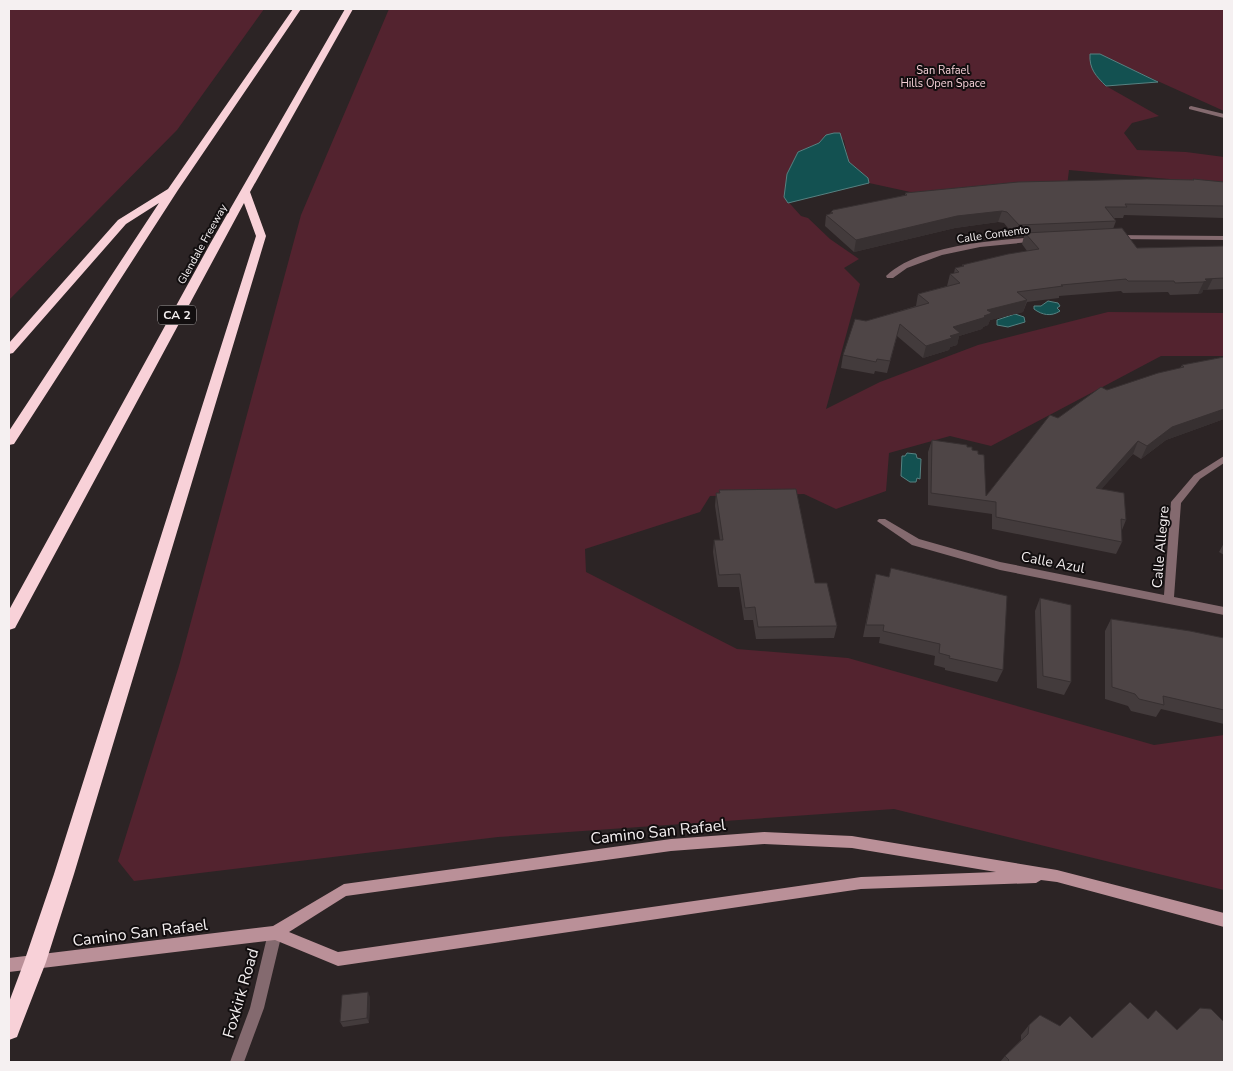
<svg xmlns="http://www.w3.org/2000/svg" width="1233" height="1071" viewBox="0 0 1233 1071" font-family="'Nunito Sans',sans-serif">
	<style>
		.green { fill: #53232f }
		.water { fill: #135151; stroke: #578181 }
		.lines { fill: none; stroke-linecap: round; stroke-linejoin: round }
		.street { fill: #846a6f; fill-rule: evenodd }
		.secondary { fill: #ba9098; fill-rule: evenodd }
		.highway { fill: #f8d1d8; fill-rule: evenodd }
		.wall { fill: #433b3c }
		.shaded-wall { fill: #373031 }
		.building { fill: #4e4546; stroke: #373031 }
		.labels { text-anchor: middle; stroke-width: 4; stroke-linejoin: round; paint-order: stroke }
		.far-park-label { font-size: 11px; fill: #f6d1d8; stroke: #120e0f }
		.far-street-label { font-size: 11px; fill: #f5f0f1; stroke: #120e0f }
		.shield { fill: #120e0f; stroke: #b1acad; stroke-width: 1 }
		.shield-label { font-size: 12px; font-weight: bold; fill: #f5f0f1 }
		.street-label { font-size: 14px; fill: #f5f0f1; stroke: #120e0f }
		.near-street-label { font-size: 16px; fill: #f5f0f1; stroke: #120e0f }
	</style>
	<rect width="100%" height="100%" fill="#2c2425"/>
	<!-- green -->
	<path class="green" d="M9,9h255l-87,121 -168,170z
		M389,9h835v102l-124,-56 6,31 53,30 -27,7 -8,10 13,17 49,2 38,5v27l-155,-14 -2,16 -152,7 -46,-10 -1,-5 -19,-16 -5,-22 -18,-5 -7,8 -21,9 -11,22 -3,23 17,19 7,2 22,21 29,20 -15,9 16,16 -34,125 54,-27 98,-37 130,-33 116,1v43h-63l-170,90 -41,-10 -61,17 -3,38 -50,18 -32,-15 -94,2 -10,16 -115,37 1,23 151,77 111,9 306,87 70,-10v155l-330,-81 -396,28 -364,44 -16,-20 61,-195 122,-451z"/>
	<!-- water -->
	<path class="water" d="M1090,54h10l58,28 -52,4c-10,-10 -17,-17 -16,-32z
		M834,133h6l9,29 19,16 1,5 -81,20 -4,-6 3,-23 11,-22 21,-9 7,-8z
		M1048,301l10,2 2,3 -3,2 3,3c-9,6 -18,4 -26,-2v-3h7z
		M1015,314l9,3 1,5 -17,5 -11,-2v-5z
		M907,453l9,1 1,4 4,1 -1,20 -3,-1 -1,4h-6l-9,-6 1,-20h3z"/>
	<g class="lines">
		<!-- street -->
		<path class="street" d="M1191,106l33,8v4l-35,-9v-2z
			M1112,235l112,1v4l-109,-1 -4,-2z
			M1036,237l4,2 -1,2 -59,6 -38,8 -35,13 -14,10h-6l-1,-2c32,-31 107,-35 150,-39z
			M1224,456v7l-24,16 -19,24 -7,94 50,10v8l-224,-45 -88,-25 -35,-24 2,-2h6l34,20 81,23 164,33 7,-93 23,-27z
			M275,926l5,2 2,5 -18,75 -20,54h-14l20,-54 18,-75 2,-5z"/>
		<!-- secondary -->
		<path class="secondary" d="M764,832l88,4 205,34 167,43v14l-167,-45 -16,-2 -5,3 -175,6 -523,77 -63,-26 -266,32v-14l264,-32 71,-42 327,-45zM764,844l88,4 144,24 -135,5 -523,75 -49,-20 57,-36 325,-45z"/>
		<!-- highway -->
		<path class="highway" d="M293,9h8l-123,181 -164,254 -5,1v-14l150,-228 -33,21 -113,129 -4,1v-11l109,-123 50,-31z
			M345,9h8l-103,183 16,44 -192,638 -28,88 -26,67 -3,8 -8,3v-38l15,-40 30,-88 202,-638 -12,-33 -229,425 -6,2v-20l201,-366z"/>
	</g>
	<!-- wall -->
	<path class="wall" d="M1193,179l31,3v36l-100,-3 -1,3h-9l2,3 -3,8 24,19 87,-2v43l-21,1 -1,3 -4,1 -28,1 -2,-3 -45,1 -2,-2 -62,5v2l-32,4 -4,10 -33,8 -2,5 -5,2 -1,2 -23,7 -2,9 -7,2 -1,3 -26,8 -26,-22 -10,37 -12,-2 -1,3 -33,-6 2,-13 23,-34 50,-15 2,-12 29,-8 3,-12 4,-1 1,-5 7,-1v-2l65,-14 -5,-7 2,-8 -9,1 -11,-14 -6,-1 -43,6 -101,24 -29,-26 1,-11 4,-1 1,-2 74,-17v-2l287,-13z
		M1224,357v62l-58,21 -25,19 -8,-5 -32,35 25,31 -4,10v12l-6,12 -124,-25v-15l-64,-9v-53l4,-12 35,7 11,7 8,42 72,-78 49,-28 73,-22 2,-3z
		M719,490l96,93 22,43 -3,12 -78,1 -3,-19h-9l-5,-33h-21l-5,-35 1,-12h6l-5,-34 1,-13h3z
		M1224,543v12l-5,-3z
		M891,568l112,102 -6,12 -52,-12v-2l-11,-3 1,-9 -56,-13 1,-6h-17l10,-51 3,-12 13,3z
		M1040,598l31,84 -7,13 -27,-7 -2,-77z
		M1111,619l113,19v86l-63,-15 -5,8 -25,-6 -3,-5 -23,-7v-68z
		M370,997l-1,26 -26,4 -3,-5z
		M1148,1019l29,11 47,32h-224l5,-6 16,-16v-5l8,-10 31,1 32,12z"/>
	<!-- shaded-wall -->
	<path class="shaded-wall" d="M1002,211l-4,11 -43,6 -101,24 2,-12 101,-24z
		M1213,278l-6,12h-4l-1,3 -4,1 7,-15z
		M1027,300l-4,12 -33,8 -2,5 -5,2 -1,2 -23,7 -2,9 -7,2 -1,3 -26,8 3,-12 27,-19 34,-17z
		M1224,409v10l-58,21 -25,19 6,-13 25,-19z
		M1138,441l-5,13 -42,47 5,-13z
		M368,992l2,5 -1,26 -2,-5z"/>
	<!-- building -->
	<path class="building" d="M1147,179l47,1 -1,-1 31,3v24l-99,-2 2,3h-22l11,14 -97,4 -12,-13 -5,-1 -45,5 -101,24 -30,-25 7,-2 -2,-1 2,-2 74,-15 -2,-2 113,-11z
		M1122,228l15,20 87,-2v32l-19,1 2,2 -4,1 -28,1 -1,-2h-46l-2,-2 -65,6 2,1 -46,6 10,8 -40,10 5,3 -8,3 2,1 -33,10 7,6 -10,3 2,2 -26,8 -26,-22 -10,37 -13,-2 -1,3 -33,-7 12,-36 11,2 63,-18 -11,-9 42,-11 -10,-9 9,-2 -4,-4 9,-2 -2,-1 46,-11 31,-5 -14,-16z
		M1224,357v52l-52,18 -25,19 -9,-5 -42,47 28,5 2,27 -5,-1 1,23 -126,-25v-15l-65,-9 1,-53 35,5v2h5v3l6,1v3l6,1 2,41 64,-81 8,3 43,-31 6,3 51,-17 26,-6 -2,-2z
		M796,489l19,94h12l10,43 -79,1 -3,-20 -10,1 -5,-34 -21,1 -5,-35h9l-7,-47h4l-1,-3z
		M891,568l116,28 -4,74 -54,-12 1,-2 -11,-3 1,-9 -57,-13 1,-6h-18l10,-51 13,3z
		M1040,598l31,7v77l-28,-6z
		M1111,619l79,12 34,7v72l-61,-14 1,9 -25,-6 -4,-5 -23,-7z
		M368,992l-1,26 -27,4 2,-27z
		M1130,1002l18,17 8,-9 21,20 23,-22 11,1 13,13v40h-217l2,-2 -4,-4 23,-22 1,-9 11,-10 20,11 10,-10 22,22z"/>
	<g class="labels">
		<!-- far-park labels -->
		<g class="far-park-label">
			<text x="943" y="74">San Rafael<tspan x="943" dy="13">Hills Open Space</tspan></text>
		</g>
		<!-- far-street labels -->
		<g class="far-street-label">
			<text transform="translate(993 234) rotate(-8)" y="4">Calle Contento</text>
			<text transform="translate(202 244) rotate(-61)" y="4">Glendale Freeway</text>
		</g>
		<!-- shield labels -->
		<rect class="shield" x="158" y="305.5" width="38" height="19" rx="4"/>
		<g class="shield-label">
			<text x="177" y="319">CA 2</text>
		</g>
		<!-- street labels -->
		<g class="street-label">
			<text transform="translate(1160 547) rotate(-85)" y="5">Calle Allegre</text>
			<text transform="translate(1053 562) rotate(11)" y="5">Calle Azul</text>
		</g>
		<!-- near-street labels -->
		<g class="near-street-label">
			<text transform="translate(658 831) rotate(-6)" y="6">Camino San Rafael</text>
			<text transform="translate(140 932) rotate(-7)" y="6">Camino San Rafael</text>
			<text transform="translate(240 993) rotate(-74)" y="6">Foxkirk Road</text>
		</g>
	</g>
	<!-- border -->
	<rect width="1233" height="1071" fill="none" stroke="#f5f0f1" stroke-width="20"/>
</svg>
